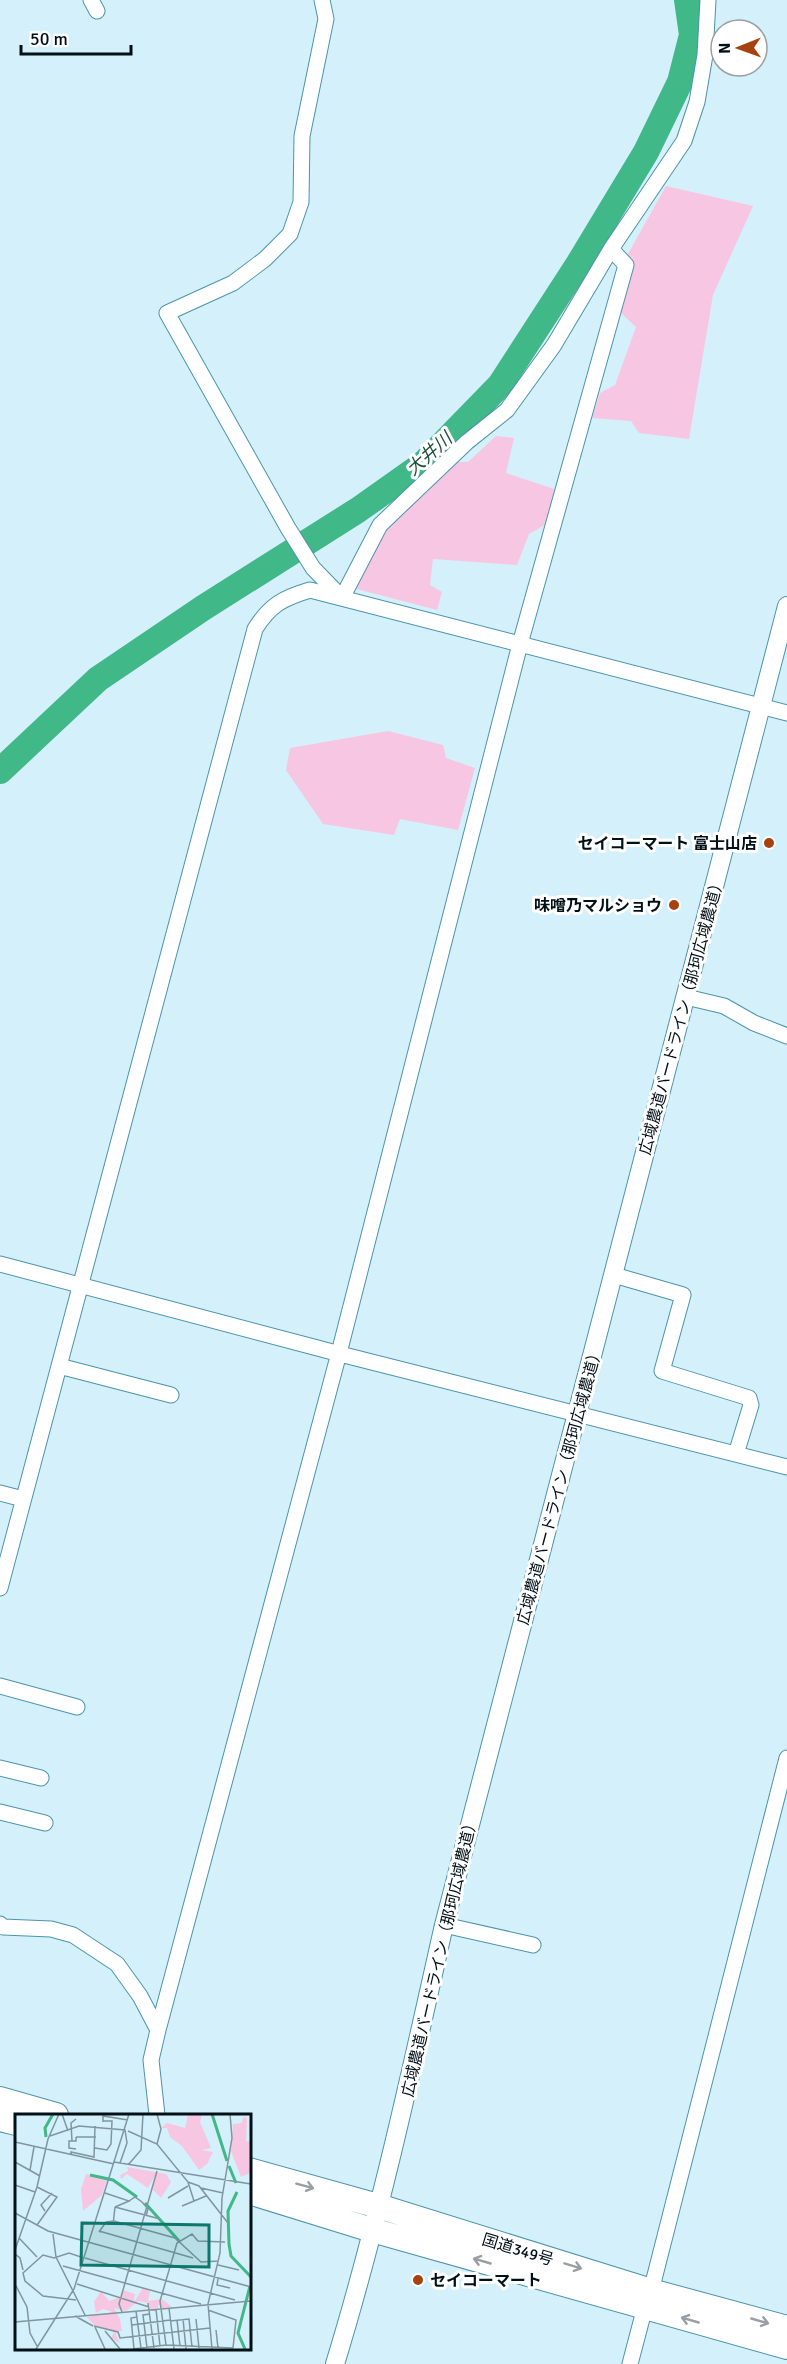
<svg xmlns="http://www.w3.org/2000/svg" width="787" height="2364" viewBox="0 0 787 2364" font-family="Signika,'Noto Sans JP',sans-serif">
	<style>
		.green { fill: #f7c6e3 }
		.lines { fill: none; stroke-linecap: round; stroke-linejoin: round }
		.river { stroke: #40b887; stroke-width: 26 }
		.minor-casing { stroke: #4b94ac; stroke-width: 17 }
		.tertiary-casing { stroke: #4b94ac; stroke-width: 20 }
		.trunk-casing { stroke: #4b94ac; stroke-width: 26 }
		.minor { stroke: #fff; stroke-width: 15 }
		.tertiary { stroke: #fff; stroke-width: 18 }
		.trunk { stroke: #fff; stroke-width: 24 }
		.oneway { stroke: #999fa2 }
		.poi-dot { fill: #a64210; stroke: #fff; stroke-width: 2 }
		.labels { text-anchor: middle; stroke-width: 6; stroke-linejoin: round; paint-order: stroke }
		.poi-label { font-size: 16px; font-weight: bold; fill: #001017; stroke: #fff; text-anchor: end }
		.street-label { font-size: 16px; fill: #001017; stroke: #fff }
		.water-label { font-size: 18px; font-style: italic; fill: #1c4d38; stroke: #fff }
		.inset-river { fill: none; stroke: #40b887; stroke-width: 3 }
		.inset-road { fill: none; stroke: #7f969f; stroke-width: 1.5 }
		.view { fill: #0f766e; fill-opacity: 0.15; stroke: #0f766e; stroke-width: 3 }
		.inset-edge { fill: none; stroke: #001017; stroke-width: 3 }
	</style>
	<rect width="100%" height="100%" fill="#d4f0fa"/>
	<!-- green -->
	<path class="green" d="M666,186l87,20 -40,89 -24,144 -50,-6 -8,-12 -39,-3 8,-25 15,-8 21,-58 -15,-14 -6,-36z
		M496,436l18,2 -8,35 48,16 -6,34 -19,11 -12,31 -84,-6 -3,26 12,7 -5,18 -84,-22 31,-59 71,-67h13z
		M388,731l55,14 3,13 29,10 -17,62 -58,-11 -6,16 -71,-11 -37,-54 4,-22z"/>
	<g class="lines">
		<!-- river -->
		<path class="river" d="M0,771l98,-92 105,-71 155,-98 65,-46 77,-79 79,-122 67,-111 34,-70 12,-47 -5,-35"/>
		<defs>
			<path id="minor" d="M91,0l6,11
				M322,0l4,19 -24,117 -1,66 -11,32 -25,25 -32,24 -66,30 121,215 25,40 29,30
				M342,598l38,-73 87,-83 40,-32 47,-65 57,-96 73,-108 13,-39 8,-47 3,-55
				M686,997l38,9 30,17 33,13
				M0,1264l344,91 443,112
				M614,1275l69,20 -21,76 87,27 2,7 -15,49
				M59,1366l112,29
				M0,1493l23,6
				M0,1588l255,-959c15,-24 28,-31 55,-39l477,123
				M0,1686l77,21
				M0,1768l41,10
				M0,1812l45,11
				M0,1924l3,3 48,2 22,6 44,29 23,32 18,34
				M444,1925l89,20
				M157,2115l-6,-55 7,-30 181,-677 181,-709 106,-379 -15,-16
				M651,2291l136,-533
				M630,2364l15,-57"/>
			<path id="tertiary" d="M335,2364c44,-144 76,-292 109,-439l343,-1319"/>
			<path id="trunk" d="M0,2099l56,16
				M0,2119l16,4
				M249,2170l129,36 273,85 136,37
				M249,2192l123,38 415,117"/>
		</defs>
		<!-- minor casing -->
		<use href="#minor" class="minor-casing"/>
		<!-- tertiary casing -->
		<use href="#tertiary" class="tertiary-casing"/>
		<!-- trunk casing -->
		<use href="#trunk" class="trunk-casing"/>
		<!-- minor -->
		<use href="#minor" class="minor"/>
		<!-- tertiary -->
		<use href="#tertiary" class="tertiary"/>
		<!-- trunk -->
		<use href="#trunk" class="trunk"/>
	</g>
	<!-- one-way arrows -->
	<defs><path id="oneway-shaft" d="M-6 0H5M1.5-3L5.5 0L1.5 3" fill="none" stroke-width="1.6" stroke-linecap="round" stroke-linejoin="round" transform="scale(1.5)"/></defs>
	<g class="oneway">
		<use href="#oneway-shaft" transform="translate(305 2186) rotate(15)"/>
		<use href="#oneway-shaft" transform="translate(482 2261) rotate(-164)"/>
		<use href="#oneway-shaft" transform="translate(573 2266) rotate(17)"/>
		<use href="#oneway-shaft" transform="translate(690 2320) rotate(-164)"/>
		<use href="#oneway-shaft" transform="translate(760 2321) rotate(16)"/>
	</g>
	<!-- markers -->
	<g class="poi-dot">
		<circle cx="769" cy="843" r="6"/>
		<circle cx="674" cy="905" r="6"/>
		<circle cx="418" cy="2280" r="6"/>
	</g>
	<g class="labels">
		<!-- poi labels -->
		<g class="poi-label">
			<text x="757" y="849">セイコーマート 富士山店</text>
			<text x="662" y="911">味噌乃マルショウ</text>
			<text x="430" y="2286" text-anchor="start">セイコーマート</text>
		</g>
		<!-- street labels -->
		<g class="street-label">
			<text transform="translate(681 1015) rotate(-75)" y="6">広域農道バードライン（那珂広域農道）</text>
			<text transform="translate(559 1485) rotate(-75)" y="6">広域農道バードライン（那珂広域農道）</text>
			<text transform="translate(439 1956) rotate(-77)" y="6">広域農道バードライン（那珂広域農道）</text>
			<text transform="translate(518 2249) rotate(17)" y="6">国道349号</text>
		</g>
		<!-- water labels -->
		<g class="water-label">
			<text transform="translate(429 454) rotate(-42)" y="6">大井川</text>
		</g>
	</g>
	<!-- overview -->
	<g transform="translate(15 2114)">
		<rect width="236" height="236" fill="#d4f0fa"/>
		<path d="M173,0h14l-2,8 11,26 -9,2 11,2 -6,12 -8,6 -17,-24 -12,-9 -3,-9h-6l6,-5 18,5zM228,3l4,1 -1,23 4,1v31l-9,4 -10,-26 2,-27 9,-1zM112,53l39,7 5,8 -10,16 -8,-8 3,-16 -8,14 -21,-14 -6,5 -1,-4 8,-4zM71,60l21,5 -5,16 -19,16 -2,-22zM128,174l7,3 -2,10 14,-2 10,8 -10,1 -4,-4v4l-8,1 -1,-6 -11,-2 -12,10 -12,-3 6,11 2,12 -6,1v3l4,8 -9,-5 3,-6 -20,-7 -7,-8 26,-5 -10,-3 -7,4 -2,-11 7,-11 8,10 12,-4 2,-7 12,4 -2,10z" fill="#f7c6e3"/>
		<path class="inset-river" d="M197,0l15,47M31,23l-1,-9 8,-14M214,52l7,17M75,61l23,5 24,17M222,78l-9,19 1,33 2,12 20,21M130,89l35,39M230,235l-7,-16 12,-47"/>
		<path class="inset-road" d="M47,0l6,17M142,0l4,15 -4,15M88,8v-6l25,4M113,17l29,13 31,38 6,19M35,22l29,-10 46,4 2,13 -7,20M61,23v4h-7v7l7,1M61,23h20M57,27l-1,-18 5,-4M0,28l99,22M80,34l12,2 4,-6 1,-23h-9M56,42v-4l23,5 1,-31M0,48l25,14M99,48l137,22M113,51l13,-15 2,-36M15,56l4,-23M173,68l11,4 29,37M0,71l20,7M186,74l22,5M90,79l24,8 -14,6M153,84l20,-12M114,87l6,-4 7,5 6,7 -2,7M167,92l24,-10M100,93l45,12M30,97l-4,-6 11,-12M0,99l33,18 203,56M22,111l20,-28 -20,-10M98,111l2,-18M84,117l94,27M84,118l7,-10 8,-1 61,17 26,24 18,-1M38,120l3,23 29,58M4,124l18,19M0,136l22,-63 11,-48 11,-25M0,140l5,4 3,12M70,144l150,42M203,151l21,5M48,152l138,38M203,165l-1,6 13,3M0,170l12,23 3,26 7,13M62,170l72,23M61,186l-33,-4 -18,-15 -2,-8 20,-18 11,3 15,-5 15,5M133,189l6,45M154,194l5,41M141,195l4,37M193,196l28,10 -3,28M121,197l5,37M107,198l-3,-8 38,-133M60,202l18,10M168,205l3,30M181,205l3,29M162,206l3,26M155,207l19,-2 3,28M0,208l236,-21M117,211l38,-5M79,212l24,6 2,6 90,-10M80,213l10,22M201,216l2,18M90,217l15,18M151,231l-6,-44 17,-58 15,-9 6,7 27,1M132,234l-4,-33 7,-1M21,235l38,-60 55,-175M118,235l33,-4 67,3M119,235l-3,-31 6,-1M197,235l-4,-45 12,-51 2,-55 10,-60 -2,-24"/>
		<path class="view" d="M67,109l127,2v42l-128,-2z"/>
		<rect width="236" height="236" class="inset-edge"/>
	</g>
	<!-- north arrow -->
	<g transform="translate(739 48) rotate(269)"><circle r="28" fill="#ffffff" stroke="#999fa2" stroke-width="1.5"/>
	<path d="M0-4.5L10 22L0 15L-10 22Z" fill="#a64210"/>
	<text y="-9" font-size="16" font-weight="bold" text-anchor="middle" fill="#001017">N</text>
	</g>
	<!-- scale -->
	<path d="M21 45v9h110v-9" fill="none" stroke="#001017" stroke-width="3"/>
	<text x="30" y="45" font-size="18" fill="#001017" stroke="#ffffff" stroke-width="4.5" paint-order="stroke">50 m</text>
</svg>
